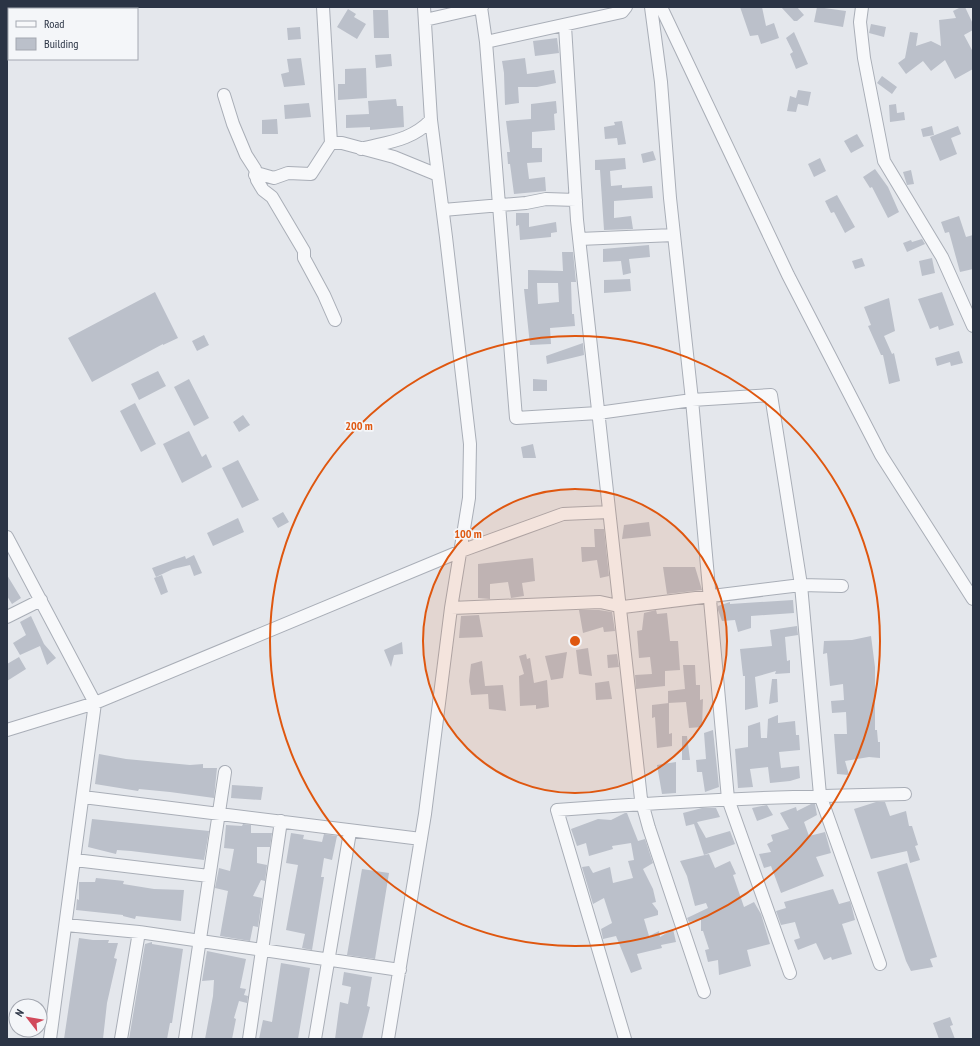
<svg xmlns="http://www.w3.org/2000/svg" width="980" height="1046" viewBox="0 0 980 1046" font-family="'PT Sans Narrow',sans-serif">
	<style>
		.building { fill: #bbc0ca; fill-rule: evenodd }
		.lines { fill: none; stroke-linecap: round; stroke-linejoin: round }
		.minor-casing { stroke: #a9aeb7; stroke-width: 14 }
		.minor { stroke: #f7f8fa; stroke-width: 12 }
		.ring { fill: none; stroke: #df570f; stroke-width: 2 }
		.centre { fill: #df570f; stroke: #f4f6f9; stroke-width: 2 }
		.ring-label { font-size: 12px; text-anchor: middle; font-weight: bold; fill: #df570f; stroke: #f4f6f9; stroke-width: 3.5; stroke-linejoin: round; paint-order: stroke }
	</style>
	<rect width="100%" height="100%" fill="#e4e7ec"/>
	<!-- building -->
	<path class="building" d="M740,7h22l4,19 8,-3 5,15 -18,6 -3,-9 -8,1z
		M781,7h16l7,8 -7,6h-3z
		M817,7l29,4 -3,16 -29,-5z
		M961,7h4l8,17v6l-9,5 9,17v17l-18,10 -10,-19 -14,11 -8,-10 -17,13 -8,-11 7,-5 5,-26 8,1 -2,13 15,-5 10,5 -2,-26 17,-2 -3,-7z
		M348,9l8,5 -2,3 12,7 -9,15 -20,-12z
		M373,10h15l1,28h-15z
		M871,24l15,3 -2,10 -15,-4z
		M300,27l1,12 -13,1 -1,-12z
		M794,32l14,32 -12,5 -6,-15 3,-2 -7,-14z
		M557,38l2,15 -24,3 -2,-15z
		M391,54l1,12 -16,2 -1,-13z
		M301,58l4,27 -21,2 -3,-13 8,-2 -2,-13z
		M525,58l2,16 27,-4 2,13 -19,4h-19l1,16 -14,2 -1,-32 -2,-12z
		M366,68l1,30 -29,2v-16h7v-15z
		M882,76l15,11 -5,7 -15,-11z
		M798,90l13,2 -3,14 -10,-2 -2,8 -9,-1 3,-15 6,2z
		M396,99l1,7h6l1,21 -34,3v-3l-24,1v-13l23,-1 -1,-13z
		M556,101l1,12 -3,1 1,16 -23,2v16h10v14l-15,1 2,16 16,-2 1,14 -32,3 -4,-30h-2l-1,-12h3l-4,-31 25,-2v-15z
		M309,103l2,14 -26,2 -1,-14z
		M896,104l1,9 7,-1 1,8 -15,2 -1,-17z
		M277,119l1,15h-16v-14z
		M622,121l4,23 -8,1 -1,-7 -12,1 -1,-12 11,-2 -1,-3z
		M932,126l2,9 -11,2 -2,-8z
		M958,126l3,8 -10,4 6,16 -17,7 -10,-24z
		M857,134l7,12 -13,7 -7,-12z
		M653,151l3,9 -13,3 -2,-9z
		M625,158l1,11 -16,2 1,15 11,-1v3l30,-2 1,12 -39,3v17l17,-2 2,13 -29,1 -4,-60h-5v-10z
		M820,158l6,13 -12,6 -6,-13z
		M875,169l13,18 11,25 -11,6 -16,-31 -2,1 -7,-11z
		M911,170l3,14 -7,1 -4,-13z
		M837,195l18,32 -10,6 -11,-21 -3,1 -6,-12z
		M516,213h13v14l27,-5 1,10 -6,1v4l-31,3 -1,-15 -3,1z
		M959,216l7,21 7,-2v34l-13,3 -11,-40 -4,1 -4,-11z
		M922,239l3,5 -18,8 -4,-9 8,-3 1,2z
		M649,245l1,12 -21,2 2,14 -8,2 -2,-14 -18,1v-13z
		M562,252h11l3,30h-5l1,32h2l1,12 -25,2 1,16 -21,1 -6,-56h4v-19l35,1zM537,283h21l1,19 -21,2z
		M862,258l3,8 -10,3 -3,-8z
		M932,258l3,15 -13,3 -3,-15z
		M630,279l1,12 -27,2v-13z
		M155,292l23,46 -15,7v-1l-71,38 -24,-44z
		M942,292l12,33 -15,5 -1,-4 -8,3 -12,-30z
		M889,298l6,33 -11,5 8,18 2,-1 6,28 -11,3 -6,-29h-2l-13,-29 3,-1 -7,-18z
		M204,335l5,10 -12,6 -5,-10z
		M583,343l1,12 -37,9 -1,-8z
		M959,351l4,12 -12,3 -1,-4 -13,4 -2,-8z
		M158,371l8,15 -27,14 -8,-16z
		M189,379l20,39 -15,8 -20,-39z
		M533,379l14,1v11h-14z
		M135,403l21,41 -15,8 -21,-41z
		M243,415l7,10 -11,7 -6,-10z
		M189,431l13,26 4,-3 6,13 -30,16 -19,-39z
		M533,444l3,14h-13l-2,-11z
		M238,460l21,40 -17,8 -20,-40z
		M283,512l6,10 -11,6 -6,-10z
		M238,518l6,14 -31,14 -6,-13z
		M649,522l2,14 -29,3 2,-14z
		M594,529h10l5,47 -9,2 -3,-18 -15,2 -1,-15h14z
		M194,555l8,18 -8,3 -4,-11 -17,4 -17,8 -4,-9 33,-12 1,3z
		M533,558l2,23 -13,2 2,13 -13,2 -3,-16 -18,2v15l-12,-1v-34z
		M663,567h32l7,23 -35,4z
		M7,575l14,23 -9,6 -5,-8z
		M162,575l6,17 -7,3 -7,-17z
		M793,600l1,13 -43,3v12l-13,4 -3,-12 -13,1 -4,-11v-4l12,-4v2z
		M579,610h20l13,2 3,19 -11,1 -1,-5 -20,6z
		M656,610l1,4 10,-1 3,28h8l2,29 -15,1v15l-29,3 -1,-14 17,-1 -2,-17 -11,1 -2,-27 5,-1 2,-17z
		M479,615l4,22 -24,1 2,-22z
		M31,616l13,28 12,14 -9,7 -7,-19 -20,9 -7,-12 13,-8 -6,-13z
		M797,626l1,9 -13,2 2,24 3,-1v13l-15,1 1,-3 -21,6 3,30 -13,3v-34h-2l-3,-27 32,-3 -2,-16z
		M871,636l4,31v63h2l1,12h2v16l-11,-1 -24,4 4,14 -12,-1 -3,-40h13l-1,-22 -14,1 -1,-12 13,-1 -1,-16 -13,2 -3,-33 -4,1 1,-13 28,-1z
		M402,642l1,12 -9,1 -3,12 -7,-17z
		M588,648l4,28 -13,-2 -3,-24z
		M567,652l-4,26 -12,2 -6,-24z
		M526,654l1,5 3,-1 4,25 13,-3 2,27 -13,2v-4l-16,1 -1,-30 5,-2 -5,-18z
		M617,654l2,13 -11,1 -1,-13z
		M19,657l7,12 -19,12v-17z
		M482,661l3,25 18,-1 3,26 -17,-2 -1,-15 -17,1 -2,-14 2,-17z
		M683,665h12l1,20h4v15l3,-1 -1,28 -13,1 -3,-26 -18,1v-12l17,-2z
		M772,679h5l1,23 -9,2z
		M609,681l3,18 -16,1 -1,-17z
		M669,703v31l3,-1v13l-15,2 -2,-31 -3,1v-13z
		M778,715v8l17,-2 1,14h3l1,15 -21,2 2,16 18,-2 1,12 -10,3 -20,2 -2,-16 -18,2 3,18 -15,1 -3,-39 13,-2v-21l12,-4 1,16h6l1,-19z
		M713,730l6,57 -14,5 -3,-20h-5l-1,-12 10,-1 -2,-26z
		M682,736h5l3,24h-8z
		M99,754l27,5 64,6 13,-1v4h14l-3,30 -44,-6 -31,-3 -1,2 -43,-7z
		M676,762v31l-14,1 -5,-29z
		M232,785l31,2 -2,13 -30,-2z
		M876,802h9l5,14 16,-5 3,15h3l6,19 -3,1 5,14 -10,3 -3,-12 -36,8 -17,-50z
		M811,804h4l2,11 -13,7 5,14 16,-4 6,21 -15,4 8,19 -43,17 -10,-27 -7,2 -5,-14 12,-2 -4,-8 6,-3 -2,-6 18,-6 -9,-16 16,-6 1,4z
		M767,805l6,10 -16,6 -5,-13z
		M702,808h14l4,9 -23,5 9,16 24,-7 5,13 -31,11 -10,-31 -8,2 -3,-13z
		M625,813h2l11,28 7,-2 8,24 -10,6 10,20 3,13 -4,1 6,8v4l-14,4 5,17 10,-5 1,6 13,-8 3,13 -15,3 1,3 -25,6 5,15 -11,4 -15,-37 -13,3 -2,-10 11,-6 -8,-25 -11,6 -11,-37 7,-1 4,7 17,-6 3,16 20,-5 -5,-17 6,-1 -3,-17 -19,3 1,3 -24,7 -3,-13 -9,3 -6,-17 27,-10 13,1z
		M92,819l117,12 -5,29 -73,-9 -14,-1 -1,4 -28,-7z
		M243,824l8,1v8h21l-2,14h-13v16l10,2 -2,16 -4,-1 -8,16 9,2 -4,29 -5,-1 -3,15 -30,-5 8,-45 -13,-3 4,-20 11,3 4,-22 -10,-1 2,-23 16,1z
		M291,833l13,2 -1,4 19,3 2,-8 13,2 -5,24 -8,-2 -3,19h3l-12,73 -10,-2 3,-14 -19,-4 12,-65 -12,-2z
		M709,854l6,14 15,-7 6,13 -3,1 11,32 10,-5 7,12 9,30 -23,6 4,16 -32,9 -1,-15 -10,2 -3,-12 4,-1 -6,-18h-2v-12l-12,3 -2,-4 21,-10 -2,-5 -11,3 -8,-30 -7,-15z
		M907,863l30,94 -7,2 3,8 -22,4 -5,-10 -29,-89z
		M362,869l27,4 -14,86 -28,-4z
		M96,878l28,3 -1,3 31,5 30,1 -3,31 -45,-5 -1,3 -12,-3v-1l-47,-5 1,-11 2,1v-18h16z
		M833,889l6,15 11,-3 1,3 4,16 -13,4 10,30 -20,6 -1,-3 -7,3 -8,-17 -18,7 -4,-10 6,-2 -5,-16 -14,3 -5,-14 10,-3 -2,-6z
		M79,938l14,2h16l-1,3h10l-4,15 3,1 -10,44 -4,36h-39z
		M152,942v2l31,5 -11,74h-2l-3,16h-38l16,-95z
		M207,951l39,8 -6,29 6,1 -2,6 4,1 -1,7 -8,-2 -5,17 2,1 -4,20h-27l8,-43 1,-16 -12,1z
		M281,963l29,5 -12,71h-39l4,-19 9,2z
		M344,972l28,5 -5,29 3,1 -8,32h-27l5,-37 8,2 3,-17 -9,-2z
		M950,1017l3,8 -3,1 5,13h-16l-6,-16z"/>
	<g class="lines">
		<defs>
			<path id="minor" d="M481,7l5,35
				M626,7l-4,5 -136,30 30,376 82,-5 94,-13 79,-5 30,190 19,210 60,169
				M651,7l10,75 9,116 22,202 36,399 62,174
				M661,7l127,268 93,180 92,144
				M862,7l-2,15 4,36 20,103 58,96 31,69
				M425,20l57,-13
				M565,26l12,194 64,579 8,29 55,164
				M224,95l9,29 13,31 9,14 2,11 6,10 9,7 32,54v7l20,37 11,25
				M331,143h11l52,14 44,18
				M361,149c26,-7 50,-8 70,-29
				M255,175l5,-1 14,4 14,-5 23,1 20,-31 -8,-136
				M443,210l83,-7 20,-4 30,1
				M579,239l95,-4
				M7,537l88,166 -45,336
				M451,608l149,-6 23,5 178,-22 41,1
				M7,617l34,-17
				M7,730l88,-27 366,-152 102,-37 46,-2
				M83,797l338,42
				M75,860l134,16
				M66,925l73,7 261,38
				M121,1039l18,-107
				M185,1039l40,-267
				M249,1039l32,-218
				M315,1039l35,-207
				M388,1039l37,-225 26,-206 18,-110 1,-54 -24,-207 -15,-117 -7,-113
				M625,1039l-68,-229c116,-9 232,-14 348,-16"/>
		</defs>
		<!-- minor casing -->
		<use href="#minor" class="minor-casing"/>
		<!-- minor -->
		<use href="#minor" class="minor"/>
	</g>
	<!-- distance rings -->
	<circle cx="575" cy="641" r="152" fill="#df570f" fill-opacity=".12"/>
	<g class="ring">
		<circle cx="575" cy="641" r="152"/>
		<circle cx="575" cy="641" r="305"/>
	</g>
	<circle cx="575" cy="641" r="6" class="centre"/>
	<g class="ring-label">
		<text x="359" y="430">200 m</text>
		<text x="468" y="538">100 m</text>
	</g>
	<!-- border -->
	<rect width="980" height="1046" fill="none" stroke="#2b3445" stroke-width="16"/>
	<!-- legend -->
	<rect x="8" y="8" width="130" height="52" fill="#f4f6f9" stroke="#a4a8b1"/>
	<rect x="16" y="21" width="20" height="6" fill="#f7f8fa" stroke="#a4a8b1"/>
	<text x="44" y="28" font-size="12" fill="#2b3445">Road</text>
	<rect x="16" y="38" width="20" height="12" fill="#bbc0ca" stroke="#a4a8b1"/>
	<text x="44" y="48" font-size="12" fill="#2b3445">Building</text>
	<!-- north arrow -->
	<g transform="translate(28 1018) rotate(301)"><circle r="19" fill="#f4f6f9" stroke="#a4a8b1"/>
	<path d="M0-3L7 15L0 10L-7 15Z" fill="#d1495b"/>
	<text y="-6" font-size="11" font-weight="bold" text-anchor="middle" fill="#2b3445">N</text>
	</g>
</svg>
